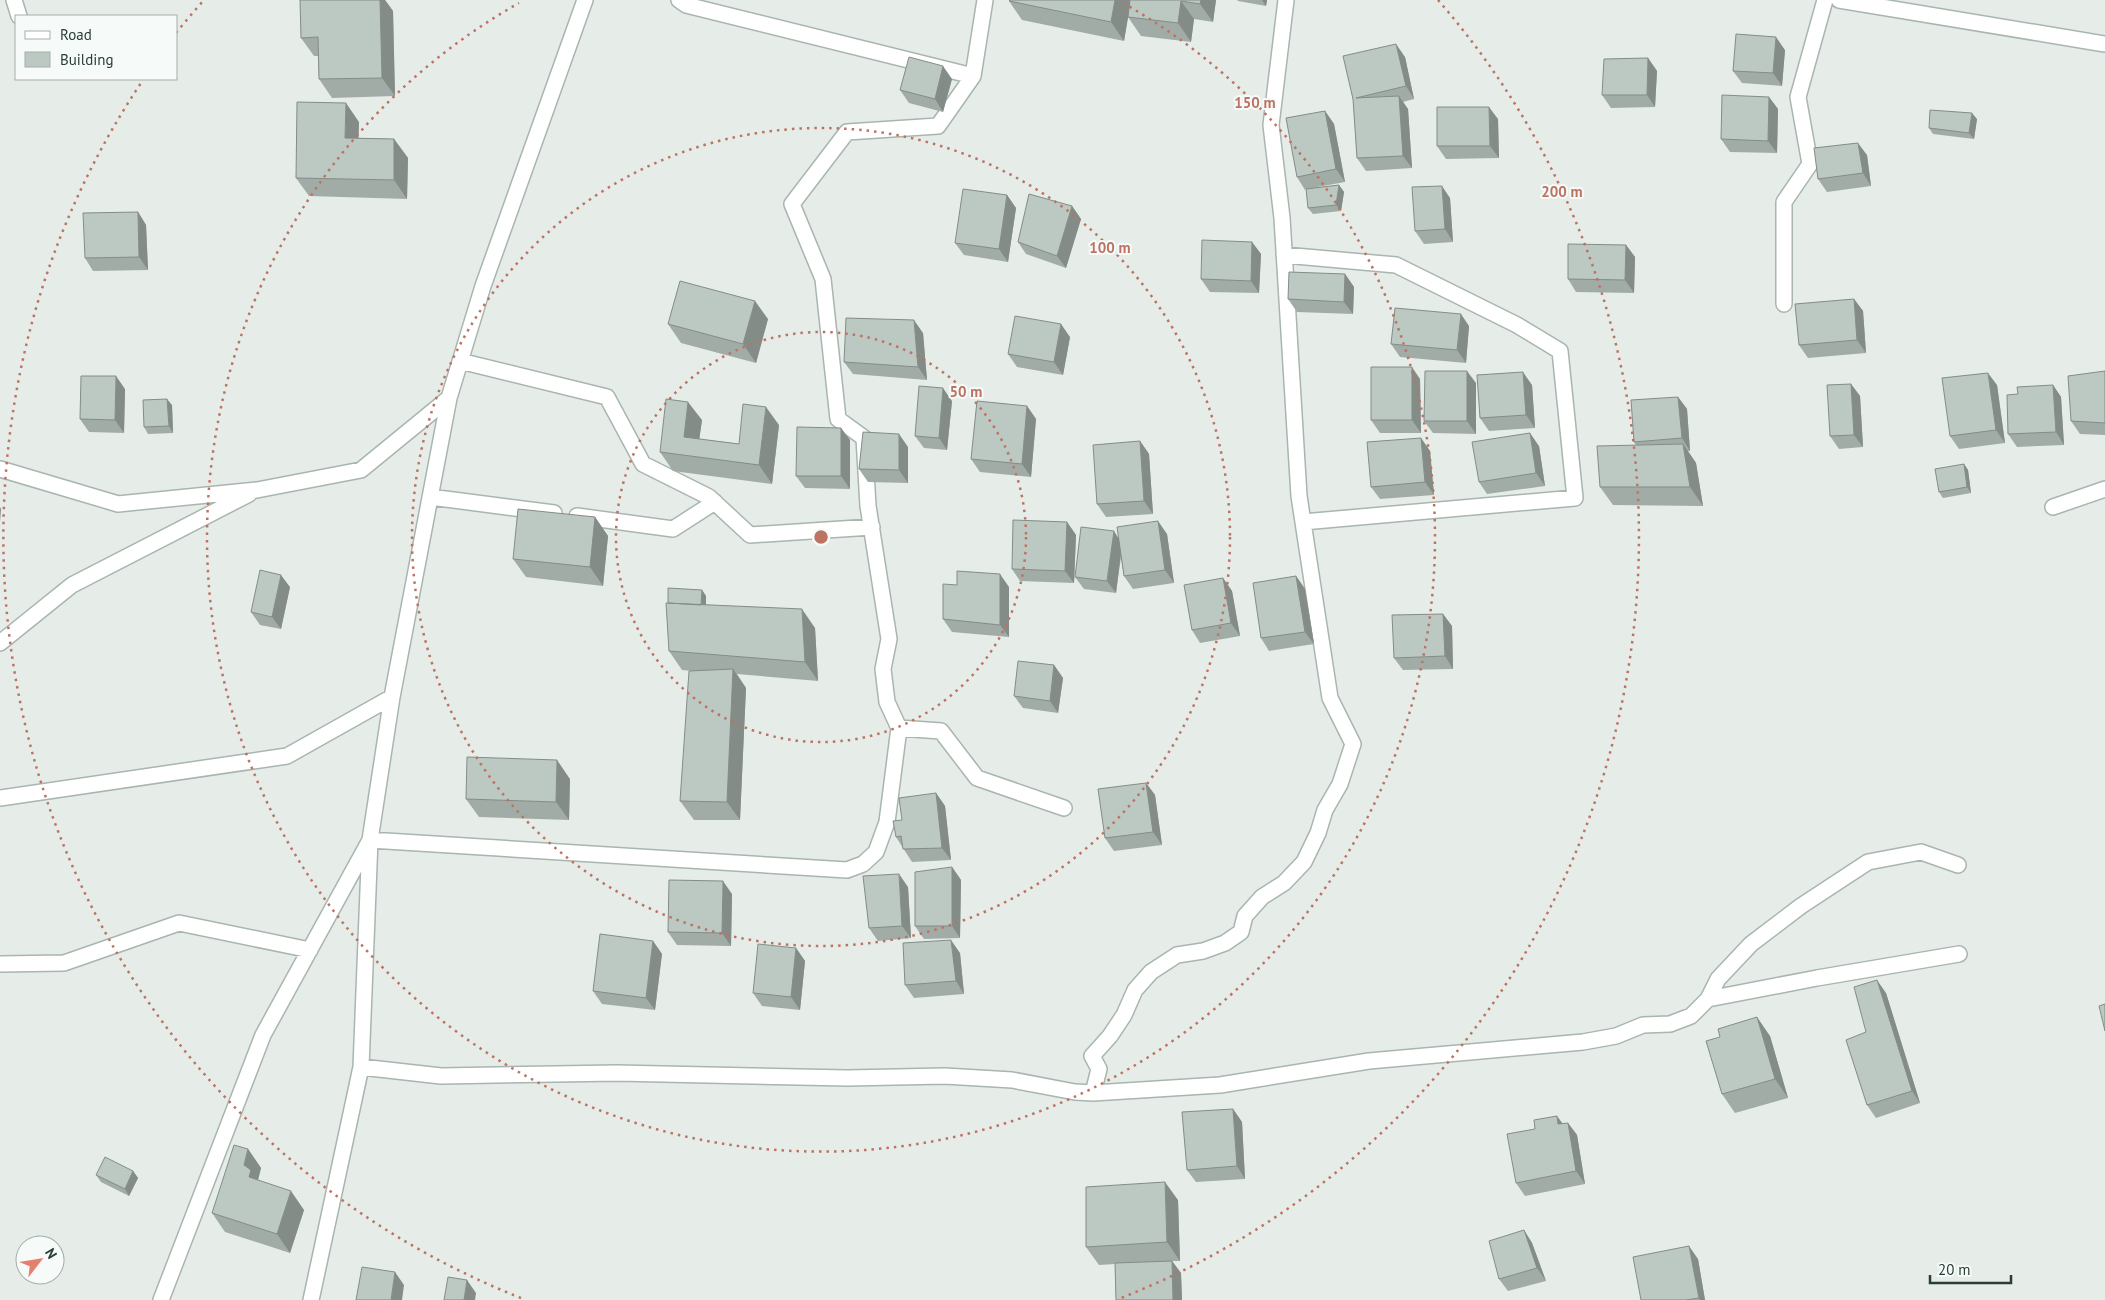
<svg xmlns="http://www.w3.org/2000/svg" width="2105" height="1300" viewBox="0 0 2105 1300" font-family="'PT Sans',sans-serif">
	<style>
		.lines { fill: none; stroke-linecap: round; stroke-linejoin: round }
		.street-casing { stroke: #a9b5af; stroke-width: 18 }
		.street { stroke: #fff; stroke-width: 15 }
		.wall { fill: #a2aca7 }
		.shaded-wall { fill: #848c88 }
		.building { fill: #bcc8c2; stroke: #848c88 }
		.ring { fill: none; stroke: #bd7363; stroke-width: 2.5; stroke-dasharray: 2.5 5 }
		.centre { fill: #bd7363; stroke: #f6faf8; stroke-width: 2.5 }
		.ring-label { font-size: 15px; text-anchor: middle; font-weight: bold; fill: #bd7363; stroke: #f6faf8; stroke-width: 4; stroke-linejoin: round; paint-order: stroke }
	</style>
	<rect width="100%" height="100%" fill="#e6ede9"/>
	<g class="lines">
		<defs>
			<path id="street" d="M14,0l5,16
				M679,0l7,5 287,71 12,-76
				M1839,0l266,44
				M1284,255l112,10 121,60 43,26 15,147 -272,24
				M1784,304v-102l26,-38 -12,-67 27,-97
				M460,361l147,36 36,67 66,33 41,38 122,-8
				M0,469l118,35 139,-14 104,-20 88,-72
				M430,497l124,16
				M2053,507l52,-18
				M577,516l96,13 42,-27
				M0,643l72,-58 177,-91
				M899,728l42,3 36,47 87,30
				M0,798l287,-42 105,-59
				M0,964l64,-1 115,-40 131,27
				M1708,999l10,-20 33,-35 50,-38 67,-44 53,-10 37,13
				M361,1067l80,9 176,-3 230,5 98,-2 67,4 63,12 18,1 127,-8 149,-24 214,-19 33,-6 27,-11 27,-1 21,-8 17,-17 109,-21 142,-24
				M1093,1093l6,-24 -7,-13 18,-20 14,-21 11,-25 16,-18 26,-17 26,-4 22,-8 16,-11 4,-16 17,-19 22,-14 20,-21 14,-29 7,-23 15,-26 13,-40 -23,-46 -31,-202 -17,-278 -11,-93 15,-125
				M161,1300l102,-265 107,-195 477,30 16,-6 13,-12 11,-30 12,-94 -12,-26 -4,-33 6,-30 -21,-133 -4,-68 -26,-19 -15,-140 -31,-75 55,-72 91,-6 35,-50
				M311,1300l50,-233 9,-227 22,-143 57,-299 34,-112 102,-286"/>
		</defs>
		<!-- street casing -->
		<use href="#street" class="street-casing"/>
		<!-- street -->
		<use href="#street" class="street"/>
	</g>
	<!-- wall -->
	<path class="wall" d="M300,0h85l8,11 2,85 -63,2 -13,-19 -1,-23h-4l-13,-18z
		M1010,0h206l-3,22 -19,-3 -3,23 -50,-6 -13,-19 -4,24 -102,-21 -13,-19z
		M1237,0h30l-1,6 -28,-5z
		M1785,50l-3,36 -40,-3 -9,-12z
		M1405,57l9,42 -11,3 5,7 4,59 -46,3 -9,-13 -4,-59z
		M1648,58l9,13 -2,36 -44,1 -9,-13z
		M952,79l-9,33 -34,-9 -9,-13z
		M1769,97l9,12 -1,44 -47,-1 -9,-13z
		M1325,111l9,13 11,58 -33,6 27,-3 5,7 -3,19 -28,3 -5,-6 -2,-19 -1,1 -8,-13z
		M1498,119l1,39 -53,1 -9,-13z
		M1977,119l-3,20 -41,-5 -4,-6z
		M359,122l-1,16 36,1 14,19 -1,41 -98,-3 -13,-18z
		M1867,155l4,31 -44,6 -9,-13z
		M1007,195l9,13 -8,54 -44,-7 -9,-12z
		M1450,198l3,44 -29,2 -9,-13z
		M1072,206l9,13 -15,49 -40,-14 -8,-12z
		M138,212l8,13 2,45 -55,1 -8,-13z
		M1252,242l9,12 -2,39 -49,-1 -9,-13z
		M1626,245l9,12 -1,36 -58,-1 -8,-13z
		M1345,274l9,13 -1,27 -56,-2 -9,-13z
		M1854,299l9,12 3,42 -58,5 -9,-13z
		M768,319l-12,44 -75,-20 -13,-19z
		M1469,326l-3,37 -66,-6 -9,-13z
		M923,333l4,47 -74,-6 -9,-12z
		M1070,337l-7,38 -46,-8 -9,-13z
		M2105,371v64l-25,-1 -9,-13z
		M1420,379l1,54h-41l-9,-13z
		M1476,383v51l-43,-1 -9,-12z
		M1851,384l9,12 3,51 -24,2 -9,-13z
		M1532,385l3,43 -46,3 -9,-13z
		M1997,385l8,58 -46,6 -9,-13z
		M2053,385l8,12 3,48 -47,2 -9,-13z
		M125,389l-1,44 -35,-1 -9,-13z
		M1678,397l9,12 3,42h-2l8,12 7,43 -90,-1 -13,-18 36,-42 -2,-3z
		M952,401l-5,49 -23,-2 -9,-12z
		M172,405l1,28 -25,1 -4,-7z
		M1027,406l9,13 -5,58 -51,-5 -9,-13z
		M702,420l-3,19 40,5 40,-19 -7,59 -99,-13 -13,-19z
		M841,428l9,12v49l-45,-1 -9,-12z
		M1421,438l9,13 4,44 -54,4 -9,-12z
		M1140,441l9,13 4,60 -47,3 -9,-13z
		M1539,446l6,40 -58,8 -8,-12z
		M908,447v36l-40,-1 -9,-13z
		M1964,464l4,6 3,23 -28,5 -4,-6z
		M595,517l13,19 -5,50 -77,-9 -13,-18z
		M1067,522l9,13 -2,48 -54,-2 -8,-12z
		M1167,534l7,49 -41,6 -9,-13 -3,-19 -5,36 -32,-4 -9,-12 43,-39z
		M1296,576l9,13 9,55 -45,7 -8,-13z
		M1223,578l9,13 8,45 -40,7 -8,-13z
		M290,587l-9,42 -21,-4 -9,-13z
		M1009,587v50l-57,-5 -9,-13z
		M702,590l4,6v9l109,23 3,53 -81,-7 9,14 -6,132h-46l-14,-19 12,-130 -10,-1 -13,-19 -1,-48z
		M1443,614l9,12 1,43 -50,1 -9,-12z
		M1054,665l9,13 -5,35 -35,-5 -9,-12z
		M570,779l-1,41 -90,-3 -13,-18z
		M1146,783l9,12 7,50 -48,6 -9,-13z
		M936,793l9,13 6,54 -39,2 -16,-25 6,-17z
		M952,867l9,13 -1,58 -36,1 -9,-13z
		M908,887l3,51 -33,3 -9,-13z
		M732,894l-1,52 -54,-1 -9,-13z
		M653,941l9,13 -7,56 -53,-6 -9,-13z
		M796,948l9,13 -5,49 -38,-4 -9,-13z
		M960,953l4,41 -50,4 -9,-13z
		M1886,993l34,110 -44,15 -9,-13 -1,-73z
		M1770,1036l18,62 -53,15 -13,-19z
		M1233,1109l9,13 3,57 -49,3 -9,-12z
		M1568,1123l9,12 8,49 -60,12 -9,-13 19,-54z
		M248,1149l13,19 -3,12 1,1 45,29 -14,43 -65,-21 -13,-19z
		M133,1171l5,7 -9,18 -28,-14 -5,-7z
		M1178,1200l2,61h-8l9,12 1,27h-66l-1,-36 -16,1 -13,-18z
		M1524,1230l8,13 14,38 -38,10 -9,-12z
		M1698,1259l7,41h-64z"/>
	<!-- shaded-wall -->
	<path class="shaded-wall" d="M380,0h5l8,11 2,85 -13,-18z
		M1115,0h16l-7,41 -13,-19z
		M1201,0h15l-3,22 -13,-18z
		M1262,0h5l-1,6z
		M1181,1l13,18 -3,23 -13,-19z
		M1776,37l9,13 -3,36 -9,-13z
		M1396,44l9,13 9,42 -8,-13z
		M1648,58l9,13 -2,36 -8,-12z
		M943,66l9,13 -9,33 -8,-13z
		M1399,96l9,13 4,59 -9,-12z
		M1769,97l9,12 -1,44 -9,-12z
		M346,103l13,19 -1,35 -13,-19z
		M1489,107l9,12 1,39 -9,-12z
		M1325,111l9,13 11,58 -9,-13z
		M1972,113l5,6 -3,20 -5,-6z
		M394,139l14,19 -1,41 -13,-19z
		M1858,143l9,12 4,31 -8,-13z
		M1339,185l5,7 -3,19 -5,-6z
		M1442,186l8,12 3,44 -8,-13z
		M1007,195l9,13 -8,54 -9,-13z
		M1072,206l9,13 -15,49 -9,-12z
		M138,212l8,13 2,45 -9,-13z
		M1252,242l9,12 -2,39 -8,-12z
		M1626,245l9,12 -1,36 -9,-13z
		M1345,274l9,13 -1,27 -9,-12z
		M1854,299l9,12 3,42 -9,-13z
		M755,301l13,18 -12,44 -13,-19z
		M1461,314l8,12 -3,37 -9,-13z
		M914,320l9,13 4,47 -9,-13z
		M1061,324l9,13 -7,38 -9,-13z
		M1412,367l8,12 1,54 -9,-13z
		M1467,371l9,12v51l-9,-13z
		M1523,372l9,13 3,43 -9,-13z
		M1988,373l9,12 8,58 -9,-13z
		M116,376l9,13 -1,44 -9,-13z
		M1851,384l9,12 3,51 -9,-12z
		M2053,385l8,12 3,48 -8,-13z
		M943,388l9,13 -5,49 -8,-12z
		M1678,397l9,12 3,42 -8,-13z
		M167,399l5,6 1,28 -4,-7z
		M688,402l14,18 -5,36 -13,-19z
		M1027,406l9,13 -5,58 -9,-13z
		M766,407l13,18 -7,59 -13,-19z
		M841,428l9,12v49l-9,-13z
		M1530,433l9,13 6,40 -9,-13z
		M899,434l9,13v36l-9,-13z
		M1421,438l9,13 4,44 -9,-13z
		M1140,441l9,13 4,60 -9,-13z
		M1683,444l13,19 7,43 -13,-19z
		M1964,464l4,6 3,23 -4,-6z
		M0,507l1,2 -1,13z
		M595,517l13,19 -5,50 -13,-19z
		M1158,521l9,13 7,49 -9,-13z
		M1067,522l9,13 -2,48 -9,-12z
		M1114,531l8,13 -6,49 -9,-12z
		M1000,574l9,13v50l-9,-12z
		M281,575l9,12 -9,42 -9,-12z
		M1296,576l9,13 9,55 -9,-12z
		M1223,578l9,13 8,45 -9,-13z
		M702,590l4,6v21l-5,-6z
		M802,609l13,19 3,53 -13,-19z
		M1443,614l9,12 1,43 -8,-13z
		M1054,665l9,13 -5,35 -8,-12z
		M733,669l13,19 -6,132 -13,-18z
		M557,760l13,19 -1,41 -13,-18z
		M1146,783l9,12 7,50 -9,-13z
		M936,793l9,13 6,54 -9,-12z
		M952,867l9,13 -1,58 -8,-12z
		M899,874l9,13 3,51 -9,-12z
		M723,881l9,13 -1,52 -9,-13z
		M951,940l9,13 4,41 -8,-13z
		M653,941l9,13 -7,56 -9,-12z
		M796,948l9,13 -5,49 -9,-13z
		M1877,980l9,13 34,110 -8,-12z
		M1757,1017l13,19 18,62 -13,-19z
		M1233,1109l9,13 3,57 -8,-13z
		M1557,1116l9,12 -8,-4z
		M1568,1123l9,12 8,49 -9,-13z
		M248,1149l13,19 -3,12 6,8 -15,-11 -5,-12z
		M133,1171l5,7 -9,18 -4,-7z
		M1165,1182l13,18 2,61 -13,-19z
		M291,1191l13,19 -14,43 -13,-19z
		M1524,1230l8,13 14,38 -9,-13z
		M1689,1246l9,13 7,41h-5l-1,-2z
		M1172,1261l9,12 1,27h-9z
		M395,1272l9,13 -2,15h-11z
		M467,1280l9,13 -1,7h-11z"/>
	<!-- building -->
	<path class="building" d="M300,0h80l2,78 -63,1 -1,-42 -17,1z
		M1010,0h105l-4,22 -102,-21z
		M1130,0h71l-1,4 -19,-3 -3,22 -50,-6z
		M1736,34l40,3 -3,36 -40,-2z
		M1396,44l10,42 -50,12 43,-2 4,60 -46,2 -4,-59 -10,-43z
		M909,57l34,9 -8,33 -35,-9z
		M1648,58l-1,37h-45l2,-36z
		M1722,95l47,2 -1,44 -47,-2z
		M297,102l49,1 -1,35 49,1v41l-98,-2z
		M1437,107h52l1,39h-53z
		M1930,110l42,3 -3,20 -40,-5z
		M1325,111l11,58 -39,8 -11,-59z
		M1858,143l5,30 -45,6 -4,-31z
		M1339,185l-3,20 -28,3 -2,-19z
		M1442,186l3,43 -30,2 -3,-44z
		M963,189l44,6 -8,54 -44,-6z
		M1029,194l43,12 -15,50 -39,-14z
		M138,212l1,45 -54,1 -2,-45z
		M1202,240l50,2 -1,39 -50,-2z
		M1568,244l58,1 -1,35 -57,-1z
		M1289,272l56,2 -1,28 -56,-3z
		M680,281l75,20 -12,43 -75,-20z
		M1854,299l3,41 -58,5 -4,-41z
		M1395,308l66,6 -4,36 -66,-6z
		M1015,316l46,8 -7,38 -46,-8z
		M846,318l68,2 4,47 -74,-5z
		M1371,367h41v53h-41z
		M1425,371h42v50h-43z
		M2105,371v52l-34,-2 -3,-45z
		M1523,372l3,43 -46,3 -3,-43z
		M1988,373l8,57 -46,6 -8,-58z
		M81,376h35l-1,44 -35,-1z
		M1851,384l3,51 -24,1 -3,-51z
		M2053,385l3,47 -48,2 -1,-39 11,-1 -1,-7z
		M919,386l24,2 -4,50 -24,-2z
		M1678,397l4,41 -48,4 -3,-42z
		M167,399l2,27 -25,1 -1,-27z
		M666,399l22,3 -4,35 55,7 4,-40 23,3 -7,58 -99,-13z
		M977,401l50,5 -5,58 -51,-5z
		M797,427l44,1v48h-45z
		M863,432l36,2v36l-40,-1z
		M1530,433l6,40 -57,9 -7,-40z
		M1421,438l4,44 -54,5 -4,-45z
		M1140,441l4,60 -47,3 -4,-59z
		M1683,444l7,43h-90l-3,-41z
		M1964,464l3,23 -28,5 -4,-23z
		M518,509l77,8 -5,50 -77,-8z
		M1013,520l54,2 -2,49 -53,-2z
		M1158,521l7,49 -41,6 -7,-49z
		M1081,527l33,4 -7,50 -32,-4z
		M260,570l21,5 -9,42 -21,-5z
		M957,571l43,3v51l-57,-6v-35l14,1z
		M1296,576l9,56 -44,6 -8,-55z
		M1223,578l8,45 -39,7 -8,-45z
		M668,588l34,2 -1,15 -33,-2z
		M666,603l136,6 3,53 -136,-11z
		M1443,614l2,42 -51,2 -2,-43z
		M1018,661l36,4 -4,36 -36,-5z
		M733,669l-6,133 -47,-1 9,-130z
		M467,757l90,3 -1,42 -90,-3z
		M1146,783l7,49 -48,6 -7,-49z
		M936,793l6,55 -39,1 -2,-13 -5,1 -3,-16 9,-1 -3,-22z
		M952,867v59h-37v-54z
		M899,874l3,52 -33,2 -6,-52z
		M669,880l54,1 -1,52 -54,-1z
		M600,934l53,7 -7,57 -53,-7z
		M951,940l5,41 -51,4 -2,-42z
		M758,944l38,4 -5,49 -38,-4z
		M1877,980l35,111 -45,14 -21,-65 20,-8 -12,-45z
		M2105,1004v27l-6,-25z
		M1757,1017l18,62 -53,15 -16,-53 14,-4 -2,-8z
		M1233,1109l4,57 -50,4 -5,-58z
		M1557,1116l1,8 10,-1 8,48 -60,12 -9,-49 28,-5 -1,-9z
		M234,1145l14,4 -4,16 7,5 -2,7 42,14 -14,43 -65,-21z
		M105,1157l28,14 -8,18 -29,-14z
		M1165,1182l2,60 -81,5v-60z
		M1524,1230l13,38 -38,11 -10,-38z
		M1689,1246l10,52 -13,2h-45l-8,-43z
		M1172,1261l1,39h-57l-1,-37z
		M362,1267l33,5 -4,28h-35z
		M448,1277l19,3 -3,20h-20z"/>
	<!-- distance rings -->
	<g class="ring">
		<circle cx="821" cy="537" r="205"/>
		<circle cx="821" cy="537" r="409"/>
		<path d="M1123 3A614 614 0 1 1 519 3"/>
		<path d="M521 1298A818 818 0 0 1 143 80M176 33A818 818 0 0 1 204 0M1438 0A818 818 0 0 1 1121 1298"/>
	</g>
	<circle cx="821" cy="537" r="8" class="centre"/>
	<g class="ring-label">
		<text x="1255" y="108">150 m</text>
		<text x="1562" y="197">200 m</text>
		<text x="1110" y="253">100 m</text>
		<text x="966" y="397">50 m</text>
	</g>
	<!-- legend -->
	<rect x="15" y="15" width="162" height="65" fill="#f6faf8" stroke="#a3afaa"/>
	<rect x="25" y="31" width="25" height="8" fill="#ffffff" stroke="#a3afaa"/>
	<text x="60" y="40" font-size="15" fill="#273e35">Road</text>
	<rect x="25" y="52" width="25" height="15" fill="#bcc8c2" stroke="#a3afaa"/>
	<text x="60" y="65" font-size="15" fill="#273e35">Building</text>
	<!-- north arrow -->
	<g transform="translate(40 1260) rotate(59)"><circle r="24" fill="#f6faf8" stroke="#a3afaa"/>
	<path d="M0-4L9 19L0 12L-9 19Z" fill="#e3806e"/>
	<text y="-8" font-size="14" font-weight="bold" text-anchor="middle" fill="#273e35">N</text>
	</g>
	<!-- scale -->
	<path d="M1930 1275v8h81v-8" fill="none" stroke="#273e35" stroke-width="2.5"/>
	<text x="1938" y="1275" font-size="15" fill="#273e35" stroke="#f6faf8" stroke-width="4" paint-order="stroke">20 m</text>
</svg>
